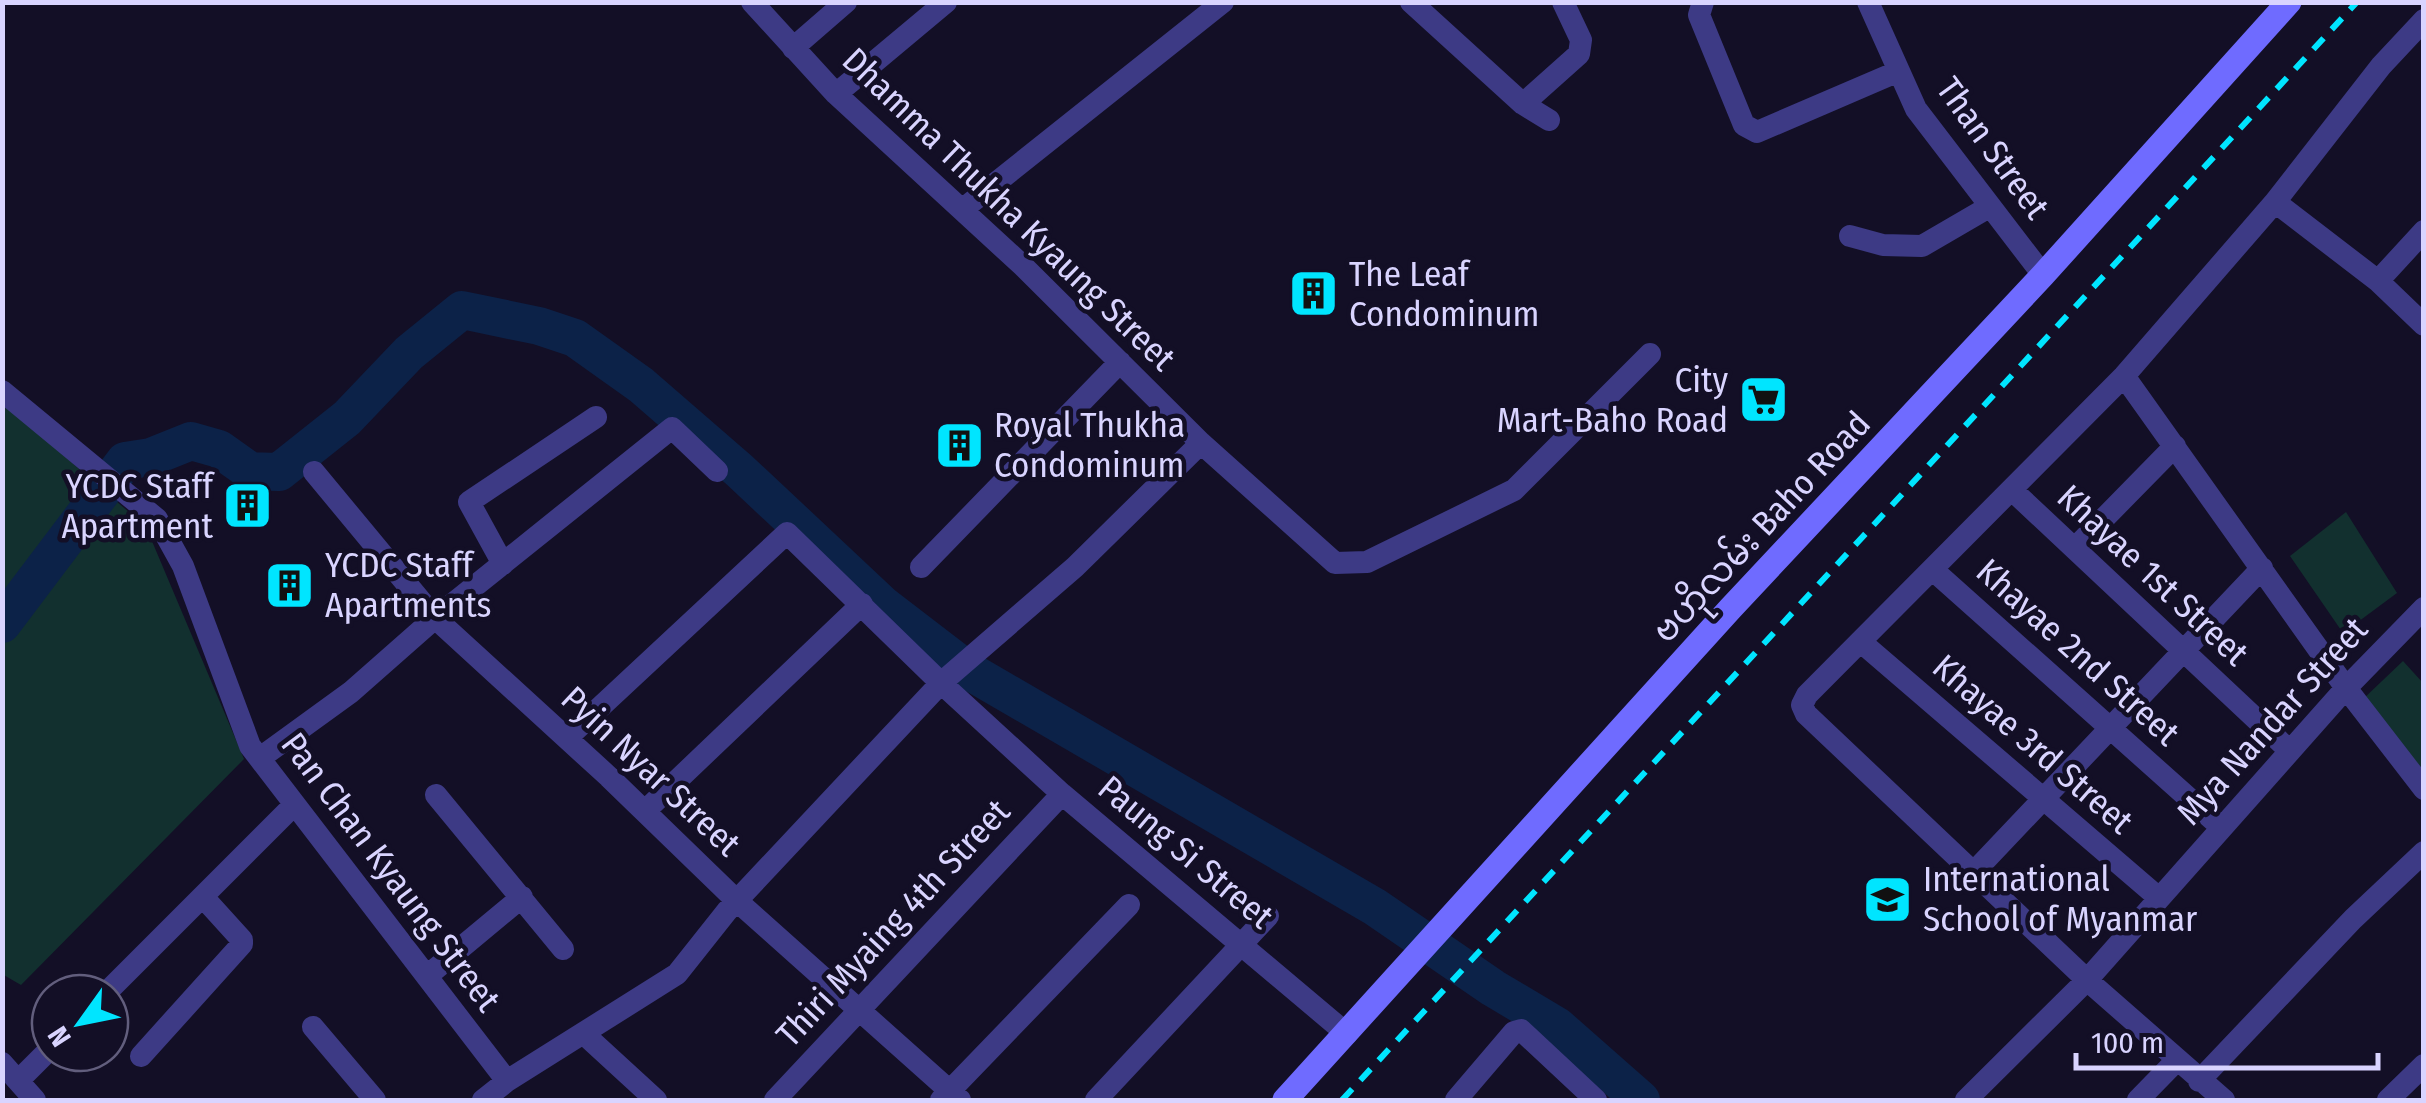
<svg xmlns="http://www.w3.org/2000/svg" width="2426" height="1103" viewBox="0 0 2426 1103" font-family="'Fira Sans Condensed','Noto Sans Myanmar',sans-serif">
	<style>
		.green { fill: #12302f }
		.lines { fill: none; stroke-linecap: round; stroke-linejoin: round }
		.river { stroke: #0c2248; stroke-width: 38 }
		.minor { stroke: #3d3a85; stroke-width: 22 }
		.secondary { stroke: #6f6bff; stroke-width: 25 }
		.rail { stroke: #00e5ff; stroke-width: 6; stroke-dasharray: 15 12; stroke-linecap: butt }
		.labels { text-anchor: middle; stroke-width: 9; stroke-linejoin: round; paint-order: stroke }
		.street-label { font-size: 35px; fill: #d9d4ff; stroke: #130f26 }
		.poi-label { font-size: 35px; fill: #d9d4ff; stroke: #130f26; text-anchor: start }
	</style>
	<rect width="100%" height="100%" fill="#130f26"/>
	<!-- green -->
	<path class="green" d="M2,402l144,125 98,232 -223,226 -19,-11z
		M2346,512l51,81 -54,40 -53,-77z
		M2403,661l20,22v87l-62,-69z"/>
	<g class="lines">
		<!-- river -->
		<path class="river" d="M2,624l123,-163 26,-4 40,-16 28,8 31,22 29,1 68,-54 62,-65 53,-43 77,16 36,12 66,47 98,85 144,135 86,66 406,236 118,81 64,38 84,74"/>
		<!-- minor -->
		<path class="minor" d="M752,2l84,92 187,172 178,177 134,120 32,-1 147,-72 136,-136
			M1411,2l112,102 26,16
			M1703,2l-4,13 45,110 13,7 142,-61
			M1868,2l48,107 127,166
			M793,48l53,-46
			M836,94l110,-92
			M1523,104l56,-50 2,-14 -18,-38
			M2275,202l103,79 46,44
			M963,209l260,-207
			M1850,236l33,9 39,1 67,-39
			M2378,281l46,-50
			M2124,376l222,312 78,101
			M2,391l155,128 26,47 67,180 257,335
			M314,472l121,146 174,159 128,124 223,199
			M2012,490l278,261
			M2075,548l100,-102
			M503,564l-34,-62 127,-85
			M921,567l199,-205
			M1933,570l288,257
			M1861,642l298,256
			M567,738l220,-205 154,150 121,111 285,240
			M260,758l91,-66 84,-74 237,-190 45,43
			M436,795l127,154
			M645,811l217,-207
			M1973,873l289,-305
			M427,976l95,-79
			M106,993l188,-188
			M313,1027l62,73
			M584,1034l72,66
			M141,1056l101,-112v-4l-39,-43
			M2,1063l33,37
			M18,1081l32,-32
			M2199,1081l154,-162 71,-67
			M483,1100l24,-19 170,-107 50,-63 214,-228 134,-116 126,-124
			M775,1100l287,-306
			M941,1100l188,-195
			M1096,1100l172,-184
			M1456,1100l58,-68 7,-2 75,70
			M1966,1100l121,-120 259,-292 78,-80
			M2138,1100l39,-40
			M2224,1100l-137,-120 -281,-266 -4,-9 5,-10 317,-319 151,-174 106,-136 43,-46
			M2388,1100l36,-35"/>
		<!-- secondary -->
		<path class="secondary" d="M1285,1100l445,-491 313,-334 246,-273"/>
		<!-- rail -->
		<path class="rail" d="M1342,1100l1015,-1098"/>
	</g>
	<!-- icons -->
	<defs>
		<symbol id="building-square" viewBox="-11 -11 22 22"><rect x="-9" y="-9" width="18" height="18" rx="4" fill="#00e5ff" stroke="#130f26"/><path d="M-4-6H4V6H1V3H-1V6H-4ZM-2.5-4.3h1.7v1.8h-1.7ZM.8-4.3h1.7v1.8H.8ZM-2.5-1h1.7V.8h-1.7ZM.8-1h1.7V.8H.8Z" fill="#111"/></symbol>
		<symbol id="supermarket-square" viewBox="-11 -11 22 22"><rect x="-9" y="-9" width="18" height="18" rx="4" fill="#00e5ff" stroke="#130f26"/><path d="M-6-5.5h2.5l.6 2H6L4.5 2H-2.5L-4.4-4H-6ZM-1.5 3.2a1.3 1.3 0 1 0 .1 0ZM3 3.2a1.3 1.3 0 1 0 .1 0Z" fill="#111"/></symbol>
		<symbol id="school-square" viewBox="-11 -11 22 22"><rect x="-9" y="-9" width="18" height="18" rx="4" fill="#00e5ff" stroke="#130f26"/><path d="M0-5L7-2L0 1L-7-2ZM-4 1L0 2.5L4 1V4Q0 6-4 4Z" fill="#111"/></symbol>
	</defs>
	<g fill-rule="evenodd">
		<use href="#building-square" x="1286" y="266" width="55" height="55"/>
		<use href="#supermarket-square" x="1736" y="372" width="55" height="55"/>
		<use href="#building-square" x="932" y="418" width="55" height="55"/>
		<use href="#building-square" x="220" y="478" width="55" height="55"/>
		<use href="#building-square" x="262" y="558" width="55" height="55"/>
		<use href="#school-square" x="1860" y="872" width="55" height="55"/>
	</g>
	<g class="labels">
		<!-- street labels -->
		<g class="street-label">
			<text transform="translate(1993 148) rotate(54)" y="12">Than Street</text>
			<text transform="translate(1009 209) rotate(44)" y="12">Dhamma Thukha Kyaung Street</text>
			<text transform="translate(1761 527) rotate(-47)" y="12">ဗဟိုလမ်း Baho Road</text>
			<text transform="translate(2153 575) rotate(43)" y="12">Khayae 1st Street</text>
			<text transform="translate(2078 652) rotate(42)" y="12">Khayae 2nd Street</text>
			<text transform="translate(2272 721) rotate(-48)" y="12">Mya Nandar Street</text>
			<text transform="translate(2033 744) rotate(41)" y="12">Khayae 3rd Street</text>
			<text transform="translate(651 771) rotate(43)" y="12">Pyin Nyar Street</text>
			<text transform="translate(1186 852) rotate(40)" y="12">Paung Si Street</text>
			<text transform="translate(391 872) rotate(53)" y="12">Pan Chan Kyaung Street</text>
			<text transform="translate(893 923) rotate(-47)" y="12">Thiri Myaing 4th Street</text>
		</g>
		<!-- poi labels -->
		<g class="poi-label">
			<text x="1349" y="286">The Leaf<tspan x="1349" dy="40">Condominum</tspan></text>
			<text x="1728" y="392" text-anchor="end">City<tspan x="1728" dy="40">Mart-Baho Road</tspan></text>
			<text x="994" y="437">Royal Thukha<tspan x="994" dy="40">Condominum</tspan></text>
			<text x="213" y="498" text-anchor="end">YCDC Staff<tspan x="213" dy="40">Apartment</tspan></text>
			<text x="325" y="577">YCDC Staff<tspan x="325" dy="40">Apartments</tspan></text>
			<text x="1923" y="891">International<tspan x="1923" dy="40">School of Myanmar</tspan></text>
		</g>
	</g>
	<!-- border -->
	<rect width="2426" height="1103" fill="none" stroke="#d9d4ff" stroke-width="10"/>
	<!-- north arrow -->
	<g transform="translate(80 1023) rotate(237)"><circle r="48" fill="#130f26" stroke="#625e7d" stroke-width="2.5"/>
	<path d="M0-8L18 38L0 25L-18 38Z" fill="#00e5ff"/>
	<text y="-15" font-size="28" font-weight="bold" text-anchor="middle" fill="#d9d4ff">N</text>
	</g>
	<!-- scale -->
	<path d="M2076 1053v15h302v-15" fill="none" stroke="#d9d4ff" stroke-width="5"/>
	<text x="2091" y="1053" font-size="30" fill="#d9d4ff" stroke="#130f26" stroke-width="8" paint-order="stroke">100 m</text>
</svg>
